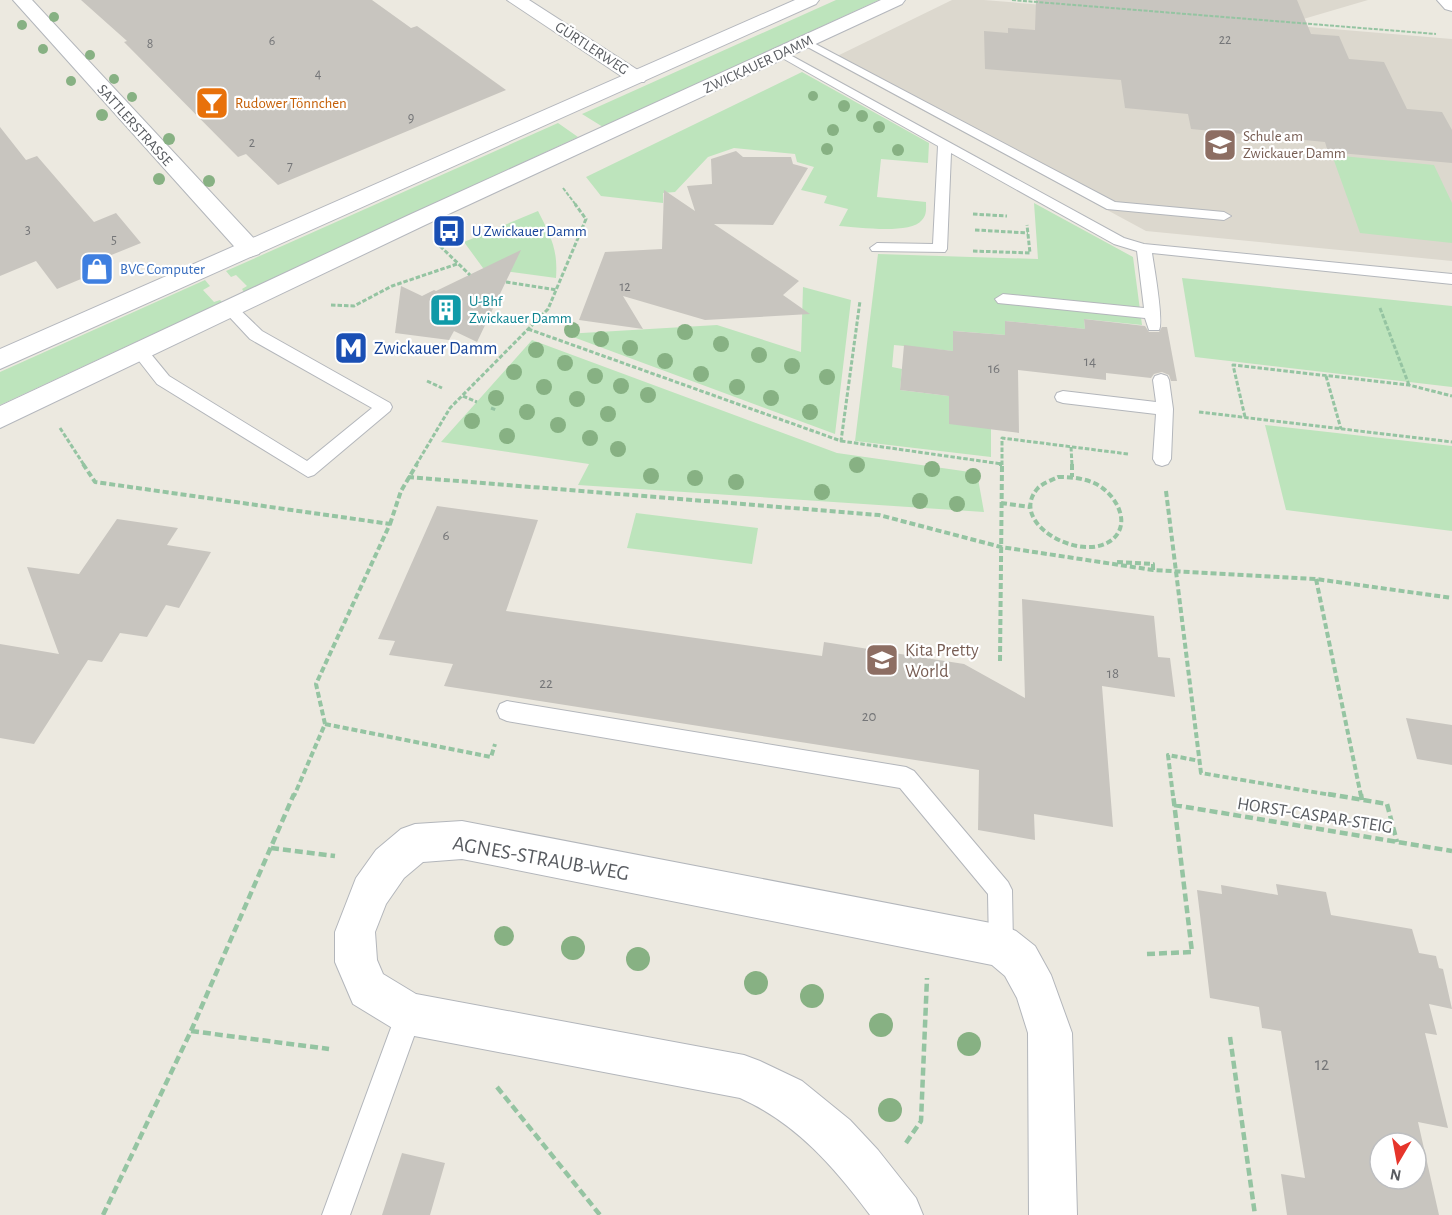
<svg xmlns="http://www.w3.org/2000/svg" width="1452" height="1215" viewBox="0 0 1452 1215" font-family="'Alegreya Sans',sans-serif">
	<style>
		.education { fill: #dcd8ce }
		.green { fill: #bde4bc }
		.building { fill: #c8c5bf; fill-rule: evenodd }
		.lines { fill: none; stroke-linecap: round; stroke-linejoin: round }
		.lane-casing { stroke: #b3b6bb; stroke-width: 2 }
		.street-casing { stroke: #b3b6bb; stroke-width: 2 }
		.secondary-casing { stroke: #b4b7bd; stroke-width: 2 }
		.path-far3 { stroke: #95c4a2; stroke-width: 2; stroke-dasharray: 4 1.5; stroke-linecap: butt }
		.path-far2 { stroke: #95c4a2; stroke-width: 3; stroke-dasharray: 4.5 2; stroke-linecap: butt }
		.path-far1 { stroke: #95c4a2; stroke-width: 4; stroke-dasharray: 6 3; stroke-linecap: butt }
		.path { stroke: #95c4a2; stroke-width: 4.5; stroke-dasharray: 8 4; stroke-linecap: butt }
		.lane { fill: #fff; fill-rule: evenodd }
		.street { fill: #fff; fill-rule: evenodd }
		.secondary { fill: #fff; fill-rule: evenodd }
		.tree { fill: #87b183 }
		.labels { text-anchor: middle; stroke-width: 4.5; stroke-linejoin: round; paint-order: stroke }
		.far-number-label { font-size: 14px; fill: #757678 }
		.far-street-label { font-size: 15px; fill: #595c61; stroke: #fff }
		.far-food-label { font-size: 15px; fill: #c56008; stroke: #fff; text-anchor: start }
		.far-education-label { font-size: 15px; fill: #785e54; stroke: #fff; text-anchor: start }
		.far-transit-label { font-size: 15px; fill: #164399; stroke: #fff; text-anchor: start }
		.far-shop-label { font-size: 15px; fill: #366cbe; stroke: #fff; text-anchor: start }
		.far-culture-label { font-size: 15px; fill: #0d838f; stroke: #fff; text-anchor: start }
		.number-label { font-size: 15px; fill: #757678 }
		.transit-label { font-size: 18px; fill: #164399; stroke: #fff; text-anchor: start }
		.education-label { font-size: 18px; fill: #785e54; stroke: #fff; text-anchor: start }
		.street-label { font-size: 18px; fill: #595c61; stroke: #fff }
		.near-number-label { font-size: 18px; fill: #757678 }
		.near-street-label { font-size: 21px; fill: #595c61; stroke: #fff }
	</style>
	<rect width="100%" height="100%" fill="#ece9e0"/>
	<!-- education -->
	<path class="education" d="M952,0h32l468,39v222l-306,-30 -317,-171z
		M1110,0h258l-68,20z"/>
	<!-- green -->
	<path class="green" d="M836,0h43l-276,127 -21,-13z
		M802,72l127,71 -1,20 -47,-4 -4,38 49,5c0,6 1,13 -4,18 -12,15 -64,7 -83,6l9,-17 -24,-6 3,-7 -26,-6 13,-23 -17,-5 -2,-8 -61,-6 -26,9 -33,35 -12,1v10l-62,-7 -15,-19z
		M558,123l20,14 -334,155 -2,-3 5,-3 -11,-11 -5,2 -5,-6z
		M1332,155l102,10 18,38v40l-92,-10z
		M1034,203l99,54 9,68 -58,-6 1,10 -80,-8v14l-51,-4 -1,20 -59,-6 -2,22 10,2 -2,21 49,6 42,33v28l-136,-16 23,-187 160,5z
		M538,211c13,26 20,38 18,67l-73,-10 -19,-26z
		M1182,278l270,28v81l-257,-30z
		M205,280l5,6 -7,4 11,12 6,-2 2,2 -222,103v-33z
		M803,287l48,13 -16,134 -270,-100 152,-9 84,27z
		M532,340l305,113 140,20 7,39 -406,-27 11,-21 -148,-22z
		M1265,425l187,21v85l-166,-21z
		M636,513l122,15 -6,36 -125,-16z"/>
	<!-- building -->
	<path class="building" d="M81,0h291l39,28 6,-2 89,64 -228,95 -32,-31 -8,3 -114,-115 3,-1z
		M1036,0h261l14,34 28,2 10,23 35,3 23,47 35,3 10,18v33l-124,-11 -3,-10 -134,-13 -3,-15 -63,-6 -4,-28 -136,-11 -1,-38 24,2v-5l27,2z
		M0,127l26,33 11,-4 57,66 22,-9 25,30 -42,17 6,9 -48,20 -21,-28 -36,15z
		M736,151l7,6h48l2,7 15,4 -35,57 -59,-1 85,57 -16,14 27,19 -105,6 -82,-24 20,33 -64,-9 26,-68 57,-3 2,-59 31,21 -8,-25 25,-2 -1,-25z
		M521,250l-44,92 -23,-11 -5,9 -54,-7 6,-47 21,10 12,-6 2,1z
		M1084,319l61,7 4,6h10l3,-5h5l10,54h-6l-2,-6 -7,-3 -8,2 -3,4 -45,-5v7l-88,-10 1,63 -70,-9v-28l-49,-6 4,-45 49,6v-20l52,4v-14l80,8z
		M437,506l101,14 -32,91 316,45 2,-14 140,22 61,34 -3,-99 132,17 4,41 12,1 5,39 -73,-11 11,141 -79,-13 1,26 -57,-10 1,-60 -535,-84 9,-22 -64,-9 6,-14 -17,-2z
		M117,519l61,9 -11,17 44,7 -32,56 -13,-3 -19,32 -27,-4 -18,29 -14,-2 -54,84 -34,-6v-94l59,10 -32,-87 52,7z
		M1406,718l46,7v40l-35,-6z
		M1276,884l50,8 5,23 81,14 7,24 17,3 3,12 4,1 9,40 -23,-5 8,31 -12,-2 23,95 -30,-6 21,93h-152l-6,-41 24,4 -24,-147 -19,-3 -3,-21 -49,-9 -13,-108 25,4 -1,-9 57,10zM1380,1143h36v36h-36z
		M402,1153l43,10 -15,52h-48z"/>
	<g class="lines">
		<defs>
			<path id="lane" d="M806,39l309,163 109,10 7,4 -7,4 -117,-11 -305,-165 -2,-2z
				M781,50l343,188 20,6 308,30v10l-300,-31c2,14 12,68 7,77h-10l-4,-12 -147,-15 -3,-4 8,-5 141,14 -7,-57 -23,-7 -163,-91 -4,96 -2,3 -73,-1 -2,-3 7,-5 56,1 5,-98 -161,-91v-4z
				M230,304l5,1 27,26 128,72 2,4 -2,4 -76,64 -6,2 -151,-93 -25,-32 2,-4h12l23,28 138,85 65,-53 -122,-69 -28,-30z
				M1161,374l6,2 2,4 4,29 -2,50 -3,5 -6,2 -6,-2 -3,-5 3,-45 -93,-11 -6,-2 -2,-4 2,-4 6,-2 93,11 -3,-22 2,-4z
				M507,701l399,66 8,4 94,111 4,8 1,56 -3,9 -9,3 -9,-3 -3,-9 -1,-52 -88,-106 -393,-67 -7,-3 -3,-7 3,-7z
				M409,1001l9,4 4,9 -72,201h-28l74,-201 4,-9z"/>
			<path id="street" d="M13,0h19l227,244 3,5 -3,5 -9,3 -9,-3z
				M507,0h22l115,74 3,4 -3,4h-14z
				M1437,0h15v11l-7,-2z
				M462,821l539,104 15,6 19,15 16,29 21,58 5,182h-48l-1,-182 -11,-35 -12,-22 -13,-11 -530,-106 -39,3 -19,16 -18,26 -11,28 2,28 6,14 33,20 328,61 16,6 42,20 48,39 28,30 38,48 7,17h-53c-36,-48 -74,-92 -130,-117l-331,-63 -15,-6 -41,-25 -18,-42v-30l21,-54 20,-28 25,-21 14,-5z"/>
			<path id="secondary" d="M795,0h24l-3,4 -816,365v-20z
				M881,0h24l-3,4 -477,221 -425,203v-22l409,-191z"/>
		</defs>
		<!-- lane casing -->
		<use href="#lane" class="lane-casing"/>
		<!-- street casing -->
		<use href="#street" class="street-casing"/>
		<!-- secondary casing -->
		<use href="#secondary" class="secondary-casing"/>
		<!-- path-far3 -->
		<path class="path-far3" d="M1012,0l424,34
			M563,188l13,17"/>
		<!-- path-far2 -->
		<path class="path-far2" d="M973,214l34,2
			M975,230l53,3
			M440,246l30,29
			M973,251l57,2 -3,-28
			M506,282l51,8
			M331,305l23,1 38,-20 65,-22
			M1380,308l29,77
			M528,329l313,112 19,-140
			M1326,376l15,53
			M427,381l15,7
			M463,396l14,6
			M491,408l5,2
			M1199,412l253,30
			M1245,417l-12,-52 176,20 43,11
			M60,428l24,37
			M841,441l161,23
			M1071,447l1,18
			M416,465l34,-57 98,-99 38,-90 -11,-15
			M1002,465v-27l126,16"/>
		<!-- path-far1 -->
		<path class="path-far1" d="M83,464l12,18 295,42 -74,160 9,40 -31,72
			M999,464h3
			M1072,464v13
			M408,477l471,38 122,32 152,23 163,9 136,19
			M1058,477c12,0 25,1 36,6 19,8 39,38 19,56 -30,26 -107,-16 -75,-51 5,-5 14,-8 20,-11z
			M1166,491l35,282 136,23
			M1001,503l29,4
			M390,524l11,-33 16,-27
			M1117,562l36,2v6
			M1316,579l45,217
			M1000,661l2,-197
			M325,724l166,33 4,-13
			M1173,796l-5,-41 32,6"/>
		<!-- path -->
		<path class="path" d="M1328,794l59,10 10,38
			M1361,794l1,6
			M1174,805l278,46
			M271,848l64,8
			M1147,954l45,-2 -19,-158
			M191,1031l103,-237
			M1230,1037l25,178
			M497,1087l103,128
			M906,1143l15,-22 6,-143
			M103,1215l88,-184 138,18"/>
		<!-- lane -->
		<use href="#lane" class="lane"/>
		<!-- street -->
		<use href="#street" class="street"/>
		<!-- secondary -->
		<use href="#secondary" class="secondary"/>
	</g>
	<!-- trees -->
	<g class="tree">
		<circle cx="54" cy="17" r="5"/>
		<circle cx="22" cy="25" r="5"/>
		<circle cx="43" cy="49" r="5"/>
		<circle cx="90" cy="55" r="5"/>
		<circle cx="114" cy="79" r="5"/>
		<circle cx="71" cy="81" r="5"/>
		<circle cx="813" cy="96" r="5"/>
		<circle cx="132" cy="97" r="5"/>
		<circle cx="844" cy="106" r="6"/>
		<circle cx="102" cy="115" r="6"/>
		<circle cx="862" cy="116" r="6"/>
		<circle cx="879" cy="127" r="6"/>
		<circle cx="833" cy="130" r="6"/>
		<circle cx="169" cy="139" r="6"/>
		<circle cx="827" cy="149" r="6"/>
		<circle cx="898" cy="150" r="6"/>
		<circle cx="159" cy="179" r="6"/>
		<circle cx="209" cy="181" r="6"/>
		<circle cx="572" cy="330" r="8"/>
		<circle cx="685" cy="332" r="8"/>
		<circle cx="601" cy="339" r="8"/>
		<circle cx="721" cy="344" r="8"/>
		<circle cx="630" cy="348" r="8"/>
		<circle cx="536" cy="350" r="8"/>
		<circle cx="759" cy="355" r="8"/>
		<circle cx="665" cy="361" r="8"/>
		<circle cx="565" cy="363" r="8"/>
		<circle cx="792" cy="366" r="8"/>
		<circle cx="514" cy="372" r="8"/>
		<circle cx="701" cy="374" r="8"/>
		<circle cx="595" cy="376" r="8"/>
		<circle cx="827" cy="377" r="8"/>
		<circle cx="621" cy="386" r="8"/>
		<circle cx="544" cy="387" r="8"/>
		<circle cx="737" cy="387" r="8"/>
		<circle cx="648" cy="395" r="8"/>
		<circle cx="496" cy="398" r="8"/>
		<circle cx="771" cy="398" r="8"/>
		<circle cx="577" cy="399" r="8"/>
		<circle cx="527" cy="412" r="8"/>
		<circle cx="810" cy="412" r="8"/>
		<circle cx="608" cy="414" r="8"/>
		<circle cx="472" cy="421" r="8"/>
		<circle cx="558" cy="425" r="8"/>
		<circle cx="507" cy="436" r="8"/>
		<circle cx="590" cy="438" r="8"/>
		<circle cx="618" cy="449" r="8"/>
		<circle cx="857" cy="465" r="8"/>
		<circle cx="932" cy="469" r="8"/>
		<circle cx="651" cy="476" r="8"/>
		<circle cx="973" cy="476" r="8"/>
		<circle cx="695" cy="478" r="8"/>
		<circle cx="736" cy="482" r="8"/>
		<circle cx="822" cy="492" r="8"/>
		<circle cx="920" cy="501" r="8"/>
		<circle cx="957" cy="504" r="8"/>
		<circle cx="504" cy="936" r="10"/>
		<circle cx="573" cy="948" r="12"/>
		<circle cx="638" cy="959" r="12"/>
		<circle cx="756" cy="983" r="12"/>
		<circle cx="812" cy="996" r="12"/>
		<circle cx="881" cy="1025" r="12"/>
		<circle cx="969" cy="1044" r="12"/>
		<circle cx="890" cy="1110" r="12"/>
	</g>
	<!-- icons -->
	<defs>
		<symbol id="bar-square" viewBox="-11 -11 22 22"><rect x="-9" y="-9" width="18" height="18" rx="4" fill="#e8710a" stroke="#fff"/><path d="M-6-5H6L.8 .8V4.5H3.5V6h-7V4.5H-.8V.8Z" fill="#fff"/></symbol>
		<symbol id="school-square" viewBox="-11 -11 22 22"><rect x="-9" y="-9" width="18" height="18" rx="4" fill="#8d6e63" stroke="#fff"/><path d="M0-5L7-2L0 1L-7-2ZM-4 1L0 2.5L4 1V4Q0 6-4 4Z" fill="#fff"/></symbol>
		<symbol id="bus-square" viewBox="-11 -11 22 22"><rect x="-9" y="-9" width="18" height="18" rx="4" fill="#1a4fb4" stroke="#fff"/><path d="M-5-6H5V4H4V6H2V4H-2V6H-4V4H-5ZM-3.5-4V0h7V-4ZM-3.5 1.2v1.5H-2V1.2ZM2 1.2v1.5H3.5V1.2Z" fill="#fff"/></symbol>
		<symbol id="shop-square" viewBox="-11 -11 22 22"><rect x="-9" y="-9" width="18" height="18" rx="4" fill="#3f7fe0" stroke="#fff"/><path d="M-5-2.5h2.3a2.7 3.5 0 0 1 5.4 0H5L5.5 6h-11ZM-1.5-2.5h3a1.5 2.3 0 0 0-3 0Z" fill="#fff"/></symbol>
		<symbol id="building-square" viewBox="-11 -11 22 22"><rect x="-9" y="-9" width="18" height="18" rx="4" fill="#0f9aa8" stroke="#fff"/><path d="M-4-6H4V6H1V3H-1V6H-4ZM-2.5-4.3h1.7v1.8h-1.7ZM.8-4.3h1.7v1.8H.8ZM-2.5-1h1.7V.8h-1.7ZM.8-1h1.7V.8H.8Z" fill="#fff"/></symbol>
		<symbol id="metro-square" viewBox="-11 -11 22 22"><rect x="-9" y="-9" width="18" height="18" rx="4" fill="#1a4fb4" stroke="#fff"/><path d="M-5.5 5V-5H-3L0 0L3-5H5.5V5H3V-.5L0 4L-3-.5V5Z" fill="#fff"/></symbol>
	</defs>
	<g fill-rule="evenodd">
		<use href="#bar-square" x="193" y="84" width="38" height="38"/>
		<use href="#school-square" x="1201" y="126" width="38" height="38"/>
		<use href="#bus-square" x="430" y="212" width="38" height="38"/>
		<use href="#shop-square" x="78" y="250" width="38" height="38"/>
		<use href="#building-square" x="427" y="291" width="38" height="38"/>
		<use href="#metro-square" x="332" y="329" width="38" height="38"/>
		<use href="#school-square" x="863" y="641" width="38" height="38"/>
	</g>
	<g class="labels">
		<!-- far-number labels -->
		<g class="far-number-label">
			<text x="1225" y="44">22</text>
			<text x="272" y="45">6</text>
			<text x="150" y="48">8</text>
			<text x="318" y="78">4</text>
			<text x="411" y="122">9</text>
			<text x="252" y="147">2</text>
			<text x="290" y="170">7</text>
			<text x="28" y="234">3</text>
			<text x="114" y="244">5</text>
			<text x="625" y="291">12</text>
		</g>
		<!-- far-street labels -->
		<g class="far-street-label">
			<text transform="translate(592 48) rotate(33)" y="5">GÜRTLERWEG</text>
			<text transform="translate(758 64) rotate(-25)" y="5">ZWICKAUER DAMM</text>
			<text transform="translate(135 125) rotate(48)" y="5">SATTLERSTRASSE</text>
		</g>
		<!-- far-food labels -->
		<g class="far-food-label">
			<text x="235" y="108">Rudower Tönnchen</text>
		</g>
		<!-- far-education labels -->
		<g class="far-education-label">
			<text x="1243" y="141">Schule am<tspan x="1243" dy="17">Zwickauer Damm</tspan></text>
		</g>
		<!-- far-transit labels -->
		<g class="far-transit-label">
			<text x="472" y="236">U Zwickauer Damm</text>
		</g>
		<!-- far-shop labels -->
		<g class="far-shop-label">
			<text x="120" y="274">BVC Computer</text>
		</g>
		<!-- far-culture labels -->
		<g class="far-culture-label">
			<text x="469" y="306">U-Bhf<tspan x="469" dy="17">Zwickauer Damm</tspan></text>
		</g>
		<!-- number labels -->
		<g class="number-label">
			<text x="1090" y="366">14</text>
			<text x="994" y="373">16</text>
			<text x="446" y="540">6</text>
			<text x="1113" y="678">18</text>
			<text x="546" y="688">22</text>
			<text x="869" y="721">20</text>
		</g>
		<!-- transit labels -->
		<g class="transit-label">
			<text x="374" y="354">Zwickauer Damm</text>
		</g>
		<!-- education labels -->
		<g class="education-label">
			<text x="905" y="656">Kita Pretty<tspan x="905" dy="21">World</tspan></text>
		</g>
		<!-- street labels -->
		<g class="street-label">
			<text transform="translate(1315 815) rotate(9)" y="6">HORST-CASPAR-STEIG</text>
		</g>
		<!-- near-number labels -->
		<g class="near-number-label">
			<text x="1322" y="1070">12</text>
		</g>
		<!-- near-street labels -->
		<g class="near-street-label">
			<text transform="translate(541 858) rotate(10)" y="7">AGNES-STRAUB-WEG</text>
		</g>
	</g>
	<!-- north arrow -->
	<g transform="translate(1398 1161) rotate(190)"><circle r="28" fill="#ffffff" stroke="#bdbec0" stroke-width="1.5"/>
	<path d="M0-4.5L10 22L0 15L-10 22Z" fill="#e6352b"/>
	<text y="-9" font-size="16" font-weight="bold" text-anchor="middle" fill="#595c61">N</text>
	</g>
</svg>
